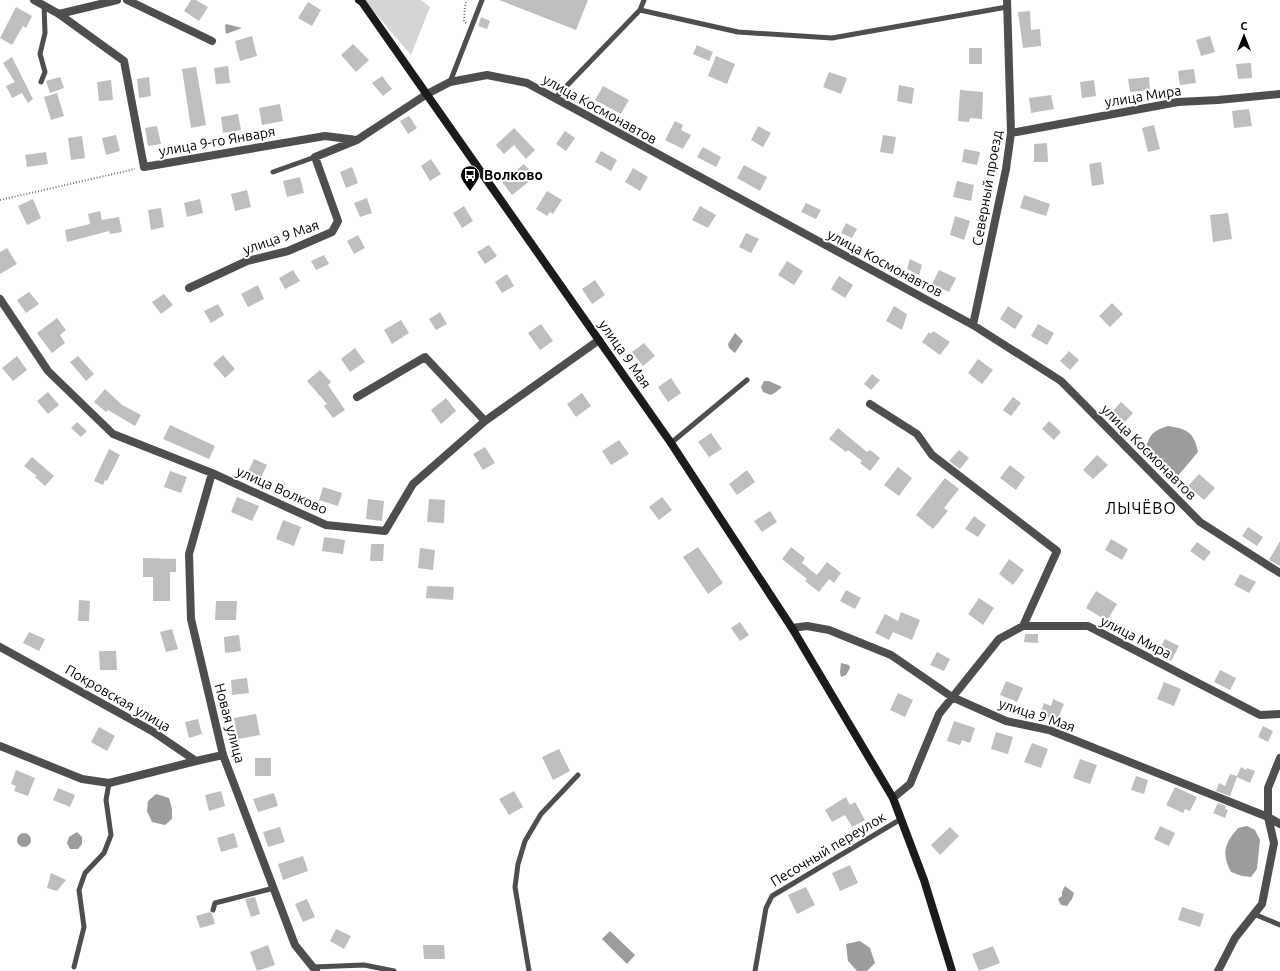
<svg xmlns="http://www.w3.org/2000/svg" width="1280" height="971" viewBox="0 0 1280 971" font-family="Ubuntu,sans-serif">
	<style>
		.green { fill: #d5d5d5 }
		.water { fill: #9c9c9c }
		.building { fill: #bebebe }
		.lines { fill: none; stroke-linecap: round; stroke-linejoin: round }
		.path { stroke: #707070; stroke-width: 2; stroke-dasharray: 1 2; stroke-linecap: butt }
		.service { stroke: #4e4e4e; stroke-width: 5 }
		.minor { stroke: #4e4e4e; stroke-width: 8 }
		.secondary { stroke: #1b1b1b; stroke-width: 8 }
		.labels { text-anchor: middle; stroke-width: 4; stroke-linejoin: round; paint-order: stroke }
		.street-label { font-size: 14px; fill: #000; stroke: #fff }
		.poi-label { font-size: 14px; font-weight: bold; fill: #000; stroke: #fff; text-anchor: start }
		.quarter-label { font-size: 16px; letter-spacing: 1px; fill: #000; stroke: #fff }
	</style>
	<rect width="100%" height="100%" fill="#fff"/>
	<!-- green -->
	<path class="green" d="M364,0h57l9,7 -19,48z"/>
	<!-- water -->
	<path class="water" d="M226,24l16,4 -16,6 -1,-8z
		M735,333l8,8 -8,12 -6,-5 -1,-4z
		M764,381h5l13,6 -6,5 -5,3 -8,-3 -2,-5z
		M1168,426c19,3 26,6 30,26l-21,25 -25,-14 -7,-12c5,-17 6,-19 23,-25z
		M841,663l8,2 1,3 -4,7 -5,2 -1,-5z
		M156,794l13,4 3,11v10l-7,6 -13,-3 -5,-11 1,-10z
		M1247,826l8,4 5,10 -3,29 -6,8 -9,-1 -11,-4c-10,-19 -6,-29 7,-44z
		M77,832l5,5v7l-4,5h-8l-3,-6 2,-6z
		M17 840a7 7 0 1 1 14 0a7 7 0 1 1-14 0Z
		M1065,886l9,7 -2,6 -5,7 -6,-1 -3,-6 4,-3v-4z
		M610,931l25,24 -8,9 -25,-25z
		M860,941l10,7 5,15 -8,8h-10l-9,-10 -2,-17z"/>
	<!-- building -->
	<path class="building" d="M191,0h5l12,7 -9,14 -15,-10z
		M499,0h89l-12,30z
		M308,2l13,8 -9,16 -14,-8z
		M16,7l16,9 -6,12 -3,-2 -11,19 -12,-7z
		M1030,11l1,19 9,-1 1,17 -18,2 -5,-36z
		M481,17l9,4 -3,8 -9,-3z
		M252,36l5,20 -17,5 -5,-20z
		M1210,36l5,16 -14,4 -5,-16z
		M353,44l16,16 -13,12 -15,-17z
		M697,45l16,7 -4,9 -16,-7z
		M969,48h13v16h-13z
		M716,56l19,8 -8,20 -19,-8z
		M12,57l21,42 -5,4 -6,-10 -10,5 -6,-12 9,-4 -12,-19z
		M1251,63l1,15 -14,1 -2,-15z
		M228,66l2,17 -14,1 -2,-16z
		M196,67l10,58 -15,3 -9,-59z
		M1194,69l2,14 -16,2 -2,-14z
		M829,72l18,6 -6,16 -18,-7z
		M382,76l10,13 -9,7 -11,-13z
		M60,77l4,11 -14,5 -4,-12z
		M149,77l2,19 -12,2 -2,-19z
		M1149,77l1,13 -20,2 -2,-13z
		M111,80l2,20 -14,1 -2,-19z
		M1094,80l2,16 -14,2 -2,-16z
		M899,85l15,3 -2,16 -15,-3z
		M603,86l26,14 -8,14 -26,-14z
		M960,90l23,2 -1,27 -12,-1 -1,4 -11,-1z
		M57,93l7,23 -13,4 -7,-23z
		M1051,95l3,14 -23,4 -2,-15z
		M280,104l3,17 -21,4 -3,-17z
		M1249,109l3,17 -18,2 -2,-17z
		M238,114l3,16 -18,3 -2,-16z
		M409,116l8,12 -9,6 -8,-13z
		M675,121l8,4 -2,5 10,5 -8,14 -18,-9z
		M1154,125l6,24 -12,3 -6,-24z
		M157,126l4,18 -13,2 -3,-18z
		M758,126l13,7 -8,14 -12,-7z
		M514,128l21,22 -9,9 -12,-14 -10,9 -8,-9z
		M565,131l10,7 -9,13 -10,-7z
		M116,135l4,16 -14,4 -4,-17z
		M883,135l13,2 -3,17 -13,-2z
		M82,136l3,22 -14,2 -3,-22z
		M1047,143l1,19h-14v-18z
		M703,147l18,10 -5,10 -19,-10z
		M964,149l16,3 -3,13 -15,-3z
		M601,151l16,9 -6,11 -16,-9z
		M46,152l2,12 -21,3 -2,-12z
		M431,159l10,15 -11,7 -9,-15z
		M1101,162l3,22 -12,2 -3,-22z
		M524,164l11,13 -23,18 -10,-13z
		M744,165l23,12 -7,14 -23,-13z
		M352,167l6,16 -12,5 -6,-16z
		M633,168l15,9 -8,14 -15,-9z
		M300,177l4,16 -17,4 -4,-16z
		M957,181l17,4 -3,16 -18,-4z
		M247,190l4,17 -16,4 -4,-17z
		M547,191l15,9 -9,14 -3,-2 -3,4 -11,-7z
		M1024,195l26,9 -4,12 -26,-8z
		M367,198l5,15 -12,4 -6,-14z
		M33,199l8,19 -14,7 -9,-19z
		M200,199l3,14 -16,4 -3,-14z
		M806,203l15,7 -5,9 -15,-7z
		M464,206l9,15 -11,7 -9,-15z
		M700,206l16,9 -8,13 -16,-8z
		M161,208l3,19 -13,3 -3,-20z
		M100,211l2,9 17,-3 3,15 -12,2 -1,-3 -42,11 -2,-12 25,-6 -2,-10z
		M1228,213l4,26 -19,3 -3,-27z
		M955,216l15,5 -6,19 -14,-5z
		M846,223l11,6 -5,9 -11,-5z
		M746,233l13,6 -8,14 -12,-6z
		M358,235l7,13 -11,6 -7,-13z
		M489,245l8,11 -12,8 -8,-12z
		M7,248l10,16 -17,10v-22z
		M324,255l5,9 -13,6 -5,-9z
		M910,259l12,6 -3,10 -12,-6z
		M787,261l16,10 -9,14 -16,-10z
		M293,270l7,11 -15,8 -6,-11z
		M939,270l17,8 -7,14 -17,-8z
		M507,274l7,12 -12,7 -7,-11z
		M839,276l14,9 -8,13 -14,-9z
		M595,280l10,15 -13,9 -10,-15z
		M258,285l6,14 -16,8 -7,-13z
		M29,292l10,12 -13,9 -9,-13z
		M164,294l9,11 -12,9 -9,-12z
		M1112,303l11,11 -13,13 -11,-11z
		M218,304l6,11 -13,8 -7,-12z
		M894,306l13,8 -5,16 -16,-9z
		M1008,306l15,10 -8,13 -15,-10z
		M440,312l7,12 -11,6 -7,-11z
		M57,318l9,12 -6,5 5,8 -13,10 -15,-20z
		M401,320l8,13 -17,11 -8,-14z
		M541,324l12,17 -13,9 -12,-17z
		M1038,324l16,9 -7,12 -16,-9z
		M933,331l17,11 -10,13 -18,-13 7,-10 2,2z
		M644,343l11,13 -12,10 -11,-14z
		M355,348l10,14 -15,10 -9,-13z
		M1069,351l10,9 -9,10 -10,-9z
		M223,355l12,14 -10,9 -12,-14z
		M17,356l10,14 -14,11 -11,-13z
		M78,356l16,18 -8,7 -16,-19z
		M978,359l15,11 -11,14 -14,-11z
		M320,370l11,12 -3,3 17,25 -12,8 -9,-12 3,-2 -20,-23z
		M872,374l8,6 -9,10 -7,-6z
		M671,378l10,15 -13,9 -10,-15z
		M105,389l17,16 19,10 -6,11 -27,-16 -2,2 -12,-10z
		M48,392l11,13 -11,9 -11,-13z
		M582,393l9,13 -15,11 -9,-13z
		M1013,397l8,6 -10,13 -8,-6z
		M446,398l10,13 -15,13 -10,-14z
		M1121,402l12,11 -9,10 -12,-11z
		M1049,421l12,11 -7,8 -12,-11z
		M77,422l10,9 -6,6 -10,-9z
		M170,425l45,21 -6,13 -46,-20z
		M838,428l29,24 3,-2 10,8 -10,13 -10,-8 2,-2 -14,-11 -2,2 -17,-13z
		M711,433l11,16 -13,8 -11,-15z
		M619,440l10,14 -18,11 -9,-14z
		M485,447l10,16 -12,7 -10,-16z
		M109,449l11,6 -13,26 -2,-1 -2,5 -9,-4z
		M959,450l10,8 -9,11 -11,-8z
		M1097,455l11,10 -15,14 -10,-9z
		M32,457l22,19 -9,10 -10,-9 2,-1 -13,-10z
		M254,459l13,6 -7,15 -13,-6z
		M1010,465l15,12 -9,13 -16,-12z
		M898,467l14,11 -13,18 -15,-11z
		M747,470l8,12 -18,13 -8,-11z
		M170,471l17,6 -6,16 -17,-6z
		M1199,474l16,14 -11,12 -16,-14z
		M945,478l14,11 -15,19 4,3 -15,18 -17,-14z
		M323,487l19,6 -4,13 -19,-6z
		M237,497l22,9 -7,15 -21,-9z
		M662,497l10,13 -13,10 -10,-13z
		M368,499l16,2 -2,20 -16,-2z
		M429,499l16,1 -1,23 -17,-1z
		M770,511l7,11 -15,10 -8,-11z
		M974,516l12,9 -8,12 -13,-8z
		M283,520l18,7 -7,19 -18,-7z
		M1248,527l15,10 -6,9 -15,-10z
		M324,537l21,3 -2,14 -21,-3z
		M1111,539l17,10 -6,11 -17,-10z
		M1280,541v25l-11,-6z
		M1197,542l14,10 -7,9 -14,-10z
		M371,544h13l-1,17h-13z
		M698,547l25,36 -15,11 -25,-37z
		M791,547l14,11 -3,5 15,12 10,-13 14,11 -7,10 -5,-4 -10,13 -14,-11 2,-2 -25,-20z
		M420,548l15,2 -2,20 -15,-2z
		M143,558l33,1v13h-6v29h-17v-24h-10z
		M1009,559l15,11 -11,15 -14,-11z
		M1240,574l16,8 -7,11 -15,-8z
		M427,586l27,1 -1,13 -27,-2z
		M846,590l15,8 -6,11 -15,-8z
		M1096,591l21,13 -10,17 -21,-13z
		M979,598l15,10 -11,17 -15,-11z
		M79,600l11,1 -1,20h-11z
		M216,601h21l-1,19h-21z
		M901,612l19,8 -8,20 -19,-8 -4,8 -14,-7 10,-19 13,7z
		M740,622l9,13 -9,6 -9,-13z
		M172,629l6,20 -12,3 -6,-20z
		M29,632l16,7 -6,12 -16,-8z
		M1025,634h13v9l-14,-1z
		M239,635l2,16 -16,2 -1,-16z
		M1165,639l14,7 -8,15 -14,-7z
		M99,651h17l1,19h-17z
		M937,652l13,7 -6,12 -14,-6z
		M1220,670l16,8 -6,12 -16,-8z
		M247,678l2,15 -17,2 -1,-15z
		M1006,681l17,7 -6,14 -17,-7z
		M1164,682l17,7 -7,17 -17,-7z
		M898,693l15,7 -8,17 -15,-7z
		M1053,699l11,5 -7,17 -17,-7 4,-11 7,3z
		M256,714l4,21 -22,4 -4,-21z
		M198,719l4,15 -13,4 -4,-16z
		M954,721l21,7 -5,15 -8,-3 -2,5 -13,-4z
		M1263,726l10,5 -5,11 -10,-5z
		M99,727l16,9 -8,15 -16,-9z
		M996,732l17,5 -5,17 -17,-5z
		M1032,743l16,6 -7,19 -17,-6z
		M559,749l11,22 -17,9 -11,-23z
		M255,758h16v18h-16z
		M1080,759l17,6 -7,19 -17,-6z
		M1241,767l5,3 1,-2 8,3 -5,12 -13,-6 -7,19 -14,-5 3,-8 6,3 5,-12 7,2z
		M16,770l19,8 -7,18 -14,-5 2,-5 -5,-2z
		M1136,776l12,4 -4,14 -13,-4z
		M1175,787l22,10 -7,14 -5,-2 -2,4 -17,-8z
		M58,788l17,7 -5,12 -17,-7z
		M221,791l4,15 -16,5 -4,-16z
		M514,791l9,16 -14,8 -10,-16z
		M274,793l4,13 -20,6 -5,-13z
		M846,797l4,8 5,-3 10,18 -13,7 -7,-12 -13,7 -7,-12z
		M1218,803l8,3 -1,3 3,1 -3,8 -12,-5z
		M1160,826l15,7 -6,13 -15,-7z
		M280,827l5,15 -17,5 -5,-15z
		M950,827l9,9 -19,19 -9,-10z
		M234,833l4,14 -17,5 -4,-14z
		M303,856l5,15 -25,9 -5,-16z
		M850,865l8,18 -18,8 -8,-18z
		M51,873l15,7 -9,11 -10,-3z
		M806,887l9,18 -18,9 -9,-19z
		M255,897l5,17 -9,3 -6,-18z
		M307,899l8,18 -12,5 -8,-18z
		M1182,907l22,7 -4,13 -22,-7z
		M210,912l2,2 3,10 -15,4 -4,-12z
		M336,929l15,7 -7,13 -14,-8z
		M268,945l7,20 -18,6 -7,-19z
		M423,945h21l1,14h-21z
		M993,946l7,17 -21,8 -7,-17z"/>
	<g class="lines">
		<!-- path -->
		<path class="path" d="M466,23l-2,-2 1,-15 2,-6
			M0,200l135,-31"/>
		<!-- service -->
		<path class="service" d="M640,10l4,-10
			M41,82l4,-10 -5,-18 5,-21 -1,-28
			M450,82l32,-82
			M554,99l86,-89 98,22 94,6 175,-31
			M273,172l42,-15
			M671,443l76,-63
			M213,910l2,-7 59,-15
			M1254,914l26,11
			M74,967l10,-40 -5,-37 6,-17 19,-20 7,-18 -5,-35 3,-17
			M313,967l51,-2 30,6
			M529,971l-14,-84 3,-23 7,-23 16,-27 37,-39
			M755,971l11,-63 6,-12 129,-77"/>
		<!-- minor -->
		<path class="minor" d="M34,0l25,14 65,47 20,106 181,-31 32,4 70,-46 23,-12 37,-7 40,8 446,242 88,56 139,141 80,51
			M127,0l85,41
			M59,14l58,-14
			M1011,133l167,-31 40,-2 62,-6
			M189,288l58,-27 41,-10 44,-19 6,-11 -23,-64 42,-17
			M0,299l48,72 65,63 99,39 114,52 59,6 28,-47 72,-63 114,-81
			M973,325l33,-156 5,-36 -4,-133
			M357,397l68,-40 60,64
			M870,404l47,30 15,21 125,96 -34,75
			M212,473l-23,81 2,65 32,136 72,190 21,26
			M792,628l15,-2 22,4 62,25 61,42 54,24 43,9 219,87 12,7
			M0,647l152,84 44,30 27,-6
			M0,746l82,33 27,4 87,-22
			M893,798l17,-14 29,-70 60,-75 24,-13h65l172,89 20,-1
			M1218,971l17,-33 27,-34 12,-61 -6,-26v-29l12,-30"/>
		<!-- secondary -->
		<path class="secondary" d="M359,0l3,2 309,441 121,185 101,170 31,82 28,91"/>
	</g>
	<!-- icons -->
	<defs>
		<symbol id="bus-pin" viewBox="-11 -11 22 30"><path d="M0 17L-7.5 6A9.5 9.5 0 1 1 7.5 6Z" fill="#000" stroke="#fff"/><path d="M-5-6H5V4H4V6H2V4H-2V6H-4V4H-5ZM-3.5-4V0h7V-4ZM-3.5 1.2v1.5H-2V1.2ZM2 1.2v1.5H3.5V1.2Z" fill="#fff"/></symbol>
	</defs>
	<g fill-rule="evenodd">
		<use href="#bus-pin" x="459" y="164" width="22" height="30"/>
	</g>
	<g class="labels">
		<!-- street labels -->
		<g class="street-label">
			<text transform="translate(1143 96) rotate(-9)" y="5">улица Мира</text>
			<text transform="translate(600 109) rotate(29)" y="5">улица Космонавтов</text>
			<text transform="translate(217 141) rotate(-10)" y="5">улица 9-го Января</text>
			<text transform="translate(987 188) rotate(-80)" y="5">Северный проезд</text>
			<text transform="translate(281 237) rotate(-19)" y="5">улица 9 Мая</text>
			<text transform="translate(885 263) rotate(28)" y="5">улица Космонавтов</text>
			<text transform="translate(625 354) rotate(55)" y="5">улица 9 Мая</text>
			<text transform="translate(1149 452) rotate(45)" y="5">улица Космонавтов</text>
			<text transform="translate(282 490) rotate(24)" y="5">улица Волково</text>
			<text transform="translate(1136 637) rotate(27)" y="5">улица Мира</text>
			<text transform="translate(118 698) rotate(30)" y="5">Покровская улица</text>
			<text transform="translate(1037 715) rotate(18)" y="5">улица 9 Мая</text>
			<text transform="translate(230 723) rotate(75)" y="5">Новая улица</text>
			<text transform="translate(828 849) rotate(-31)" y="5">Песочный переулок</text>
		</g>
		<!-- poi labels -->
		<g class="poi-label">
			<text x="484" y="180">Волково</text>
		</g>
		<!-- quarter labels -->
		<g class="quarter-label">
			<text x="1141" y="514">ЛЫЧЁВО</text>
		</g>
	</g>
	<!-- north arrow -->
	<g transform="translate(1244 36)" stroke="#ffffff" stroke-width="3" paint-order="stroke">
	<path d="M0-3L7 15L0 10L-7 15Z" fill="#000000"/>
	<text y="-6" font-size="11" font-weight="bold" text-anchor="middle" fill="#000000">С</text>
	</g>
</svg>
